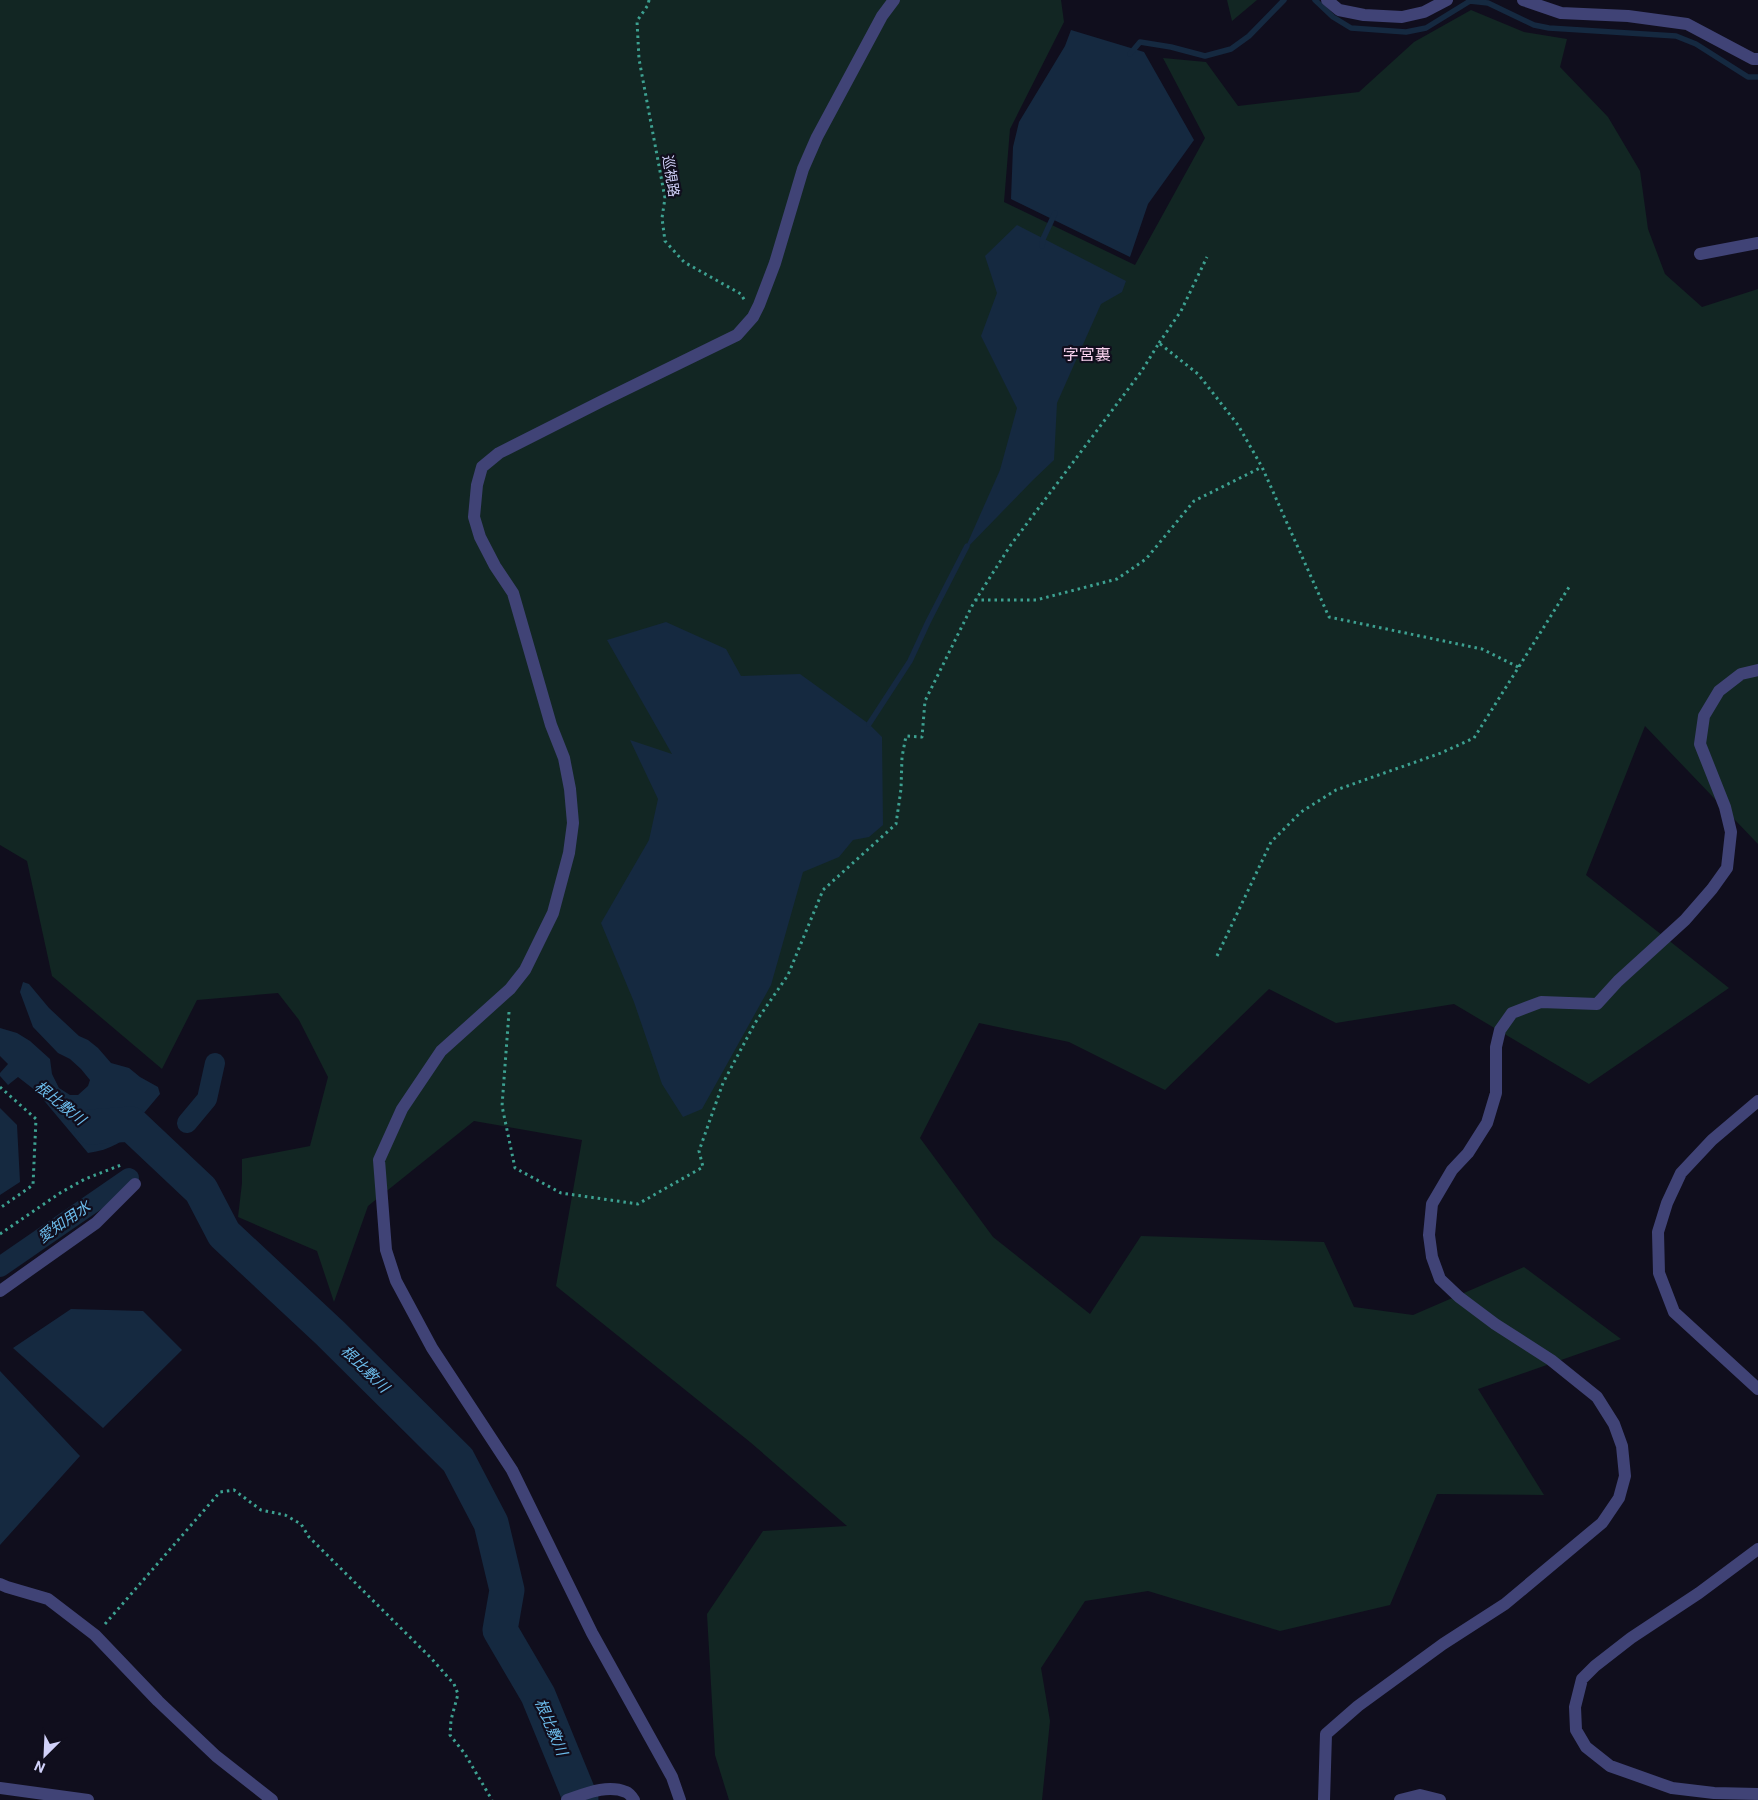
<svg xmlns="http://www.w3.org/2000/svg" width="1758" height="1800" viewBox="0 0 1758 1800" font-family="Roboto,'Noto Sans JP',sans-serif">
	<style>
		.green { fill: #122623 }
		.water { fill: #152940 }
		.lines { fill: none; stroke-linecap: round; stroke-linejoin: round }
		.stream { stroke: #152940; stroke-width: 5.5 }
		.canal { stroke: #152940; stroke-width: 20 }
		.river { stroke: #152940; stroke-width: 35 }
		.path { stroke: #3da191; stroke-width: 3; stroke-dasharray: 2.5 4; stroke-linecap: butt }
		.minor { stroke: #404376; stroke-width: 12 }
		.labels { text-anchor: middle; stroke-width: 4.5; stroke-linejoin: round; paint-order: stroke }
		.street-label { font-size: 14px; fill: #d1d1f9; stroke: #100e1d }
		.water-label { font-size: 15px; font-style: italic; fill: #6cbceb; stroke: #100e1d }
		.quarter-label { font-size: 16px; fill: #f9d2ee; stroke: #100e1d }
	</style>
	<rect width="100%" height="100%" fill="#100e1d"/>
	<!-- green -->
	<path class="green" d="M0,0h1061l3,22 -54,107 -6,73 131,63 70,-127 -42,-80 43,4 32,44 121,-14 55,-50 57,-32 53,22 43,7 -7,28 48,50 32,54 8,58 17,45 37,33 56,-18v555l-113,-118 -59,149 143,113 -140,96 -135,-80 -118,19 -67,-34 -104,101 -96,-48 -90,-19 -59,115 73,99 97,77 51,-78 183,6 30,65 59,8 111,-48 97,72 -143,50 66,106 -107,-1 -47,111 -110,26 -132,-40 -63,10 -44,67 9,53 -8,79h-313l-14,-45 -8,-141 56,-83 84,-5 -97,-84 -194,-156 26,-146 -108,-19 -106,85 -34,96 -17,-51 -79,-34 4,-34v-24l68,-13 18,-69 -29,-57 -21,-27 -81,7 -35,69 -110,-93 -25,-115 -27,-16z
		M1227,0h30l-25,21z"/>
	<!-- water -->
	<path class="water" d="M1071,30l73,22 50,88 -46,64 -18,53 -119,-58 2,-52 6,-25 46,-76z
		M1017,225l109,56 -4,11 -21,12 -44,99 -3,57 -21,20 -69,71 36,-81 17,-62 -36,-72 16,-43 -12,-37z
		M666,622l60,27 15,27 59,-2 69,50 13,13 1,88 -14,12 -16,3 -14,17 -36,15 -32,113 -69,124 -19,8 -21,-33 -28,-82 -33,-79 48,-83 9,-41 -28,-59 42,14 -65,-114z
		M23,982l6,2 20,24 30,28 9,4 10,8 13,15 18,5 11,9 18,10 2,7 -22,26 3,6c-17,15 -30,24 -53,27l-52,-62 -18,-14 -10,8 -8,-9v-3l8,-9 -8,-8v-28l17,5 13,8 20,18 2,15 7,14 11,7h8l10,-9 2,-6 -9,-11 -11,-10 -12,-6 -25,-26 -13,-35z
		M0,1108l17,17 3,57 -20,13z
		M71,1309l72,2 39,39 -79,78 -90,-80z
		M0,1371l80,85 -80,89z"/>
	<g class="lines">
		<!-- stream -->
		<path class="stream" d="M1315,0l18,17 18,11 55,4 20,-4 44,-27 18,2 46,22 15,3 127,8 20,8 52,33h10
			M1130,54l10,-12 31,5 34,9 26,-7 18,-13 35,-36
			M1042,246l1,-7 12,-26
			M869,724l41,-63 18,-39 39,-76"/>
		<!-- canal -->
		<path class="canal" d="M187,1123l20,-24 8,-36
			M0,1267l129,-89"/>
		<!-- river -->
		<path class="river" d="M91,1127l40,-3 70,66 23,44 106,99 128,127 33,63 16,67 -7,40 38,65 43,105"/>
		<!-- path -->
		<path class="path" d="M649,0l-1,5 -11,16 2,38 26,139 -3,20 3,23 19,21 57,32 4,7
			M1159,343l22,-32 26,-54
			M975,600h61l81,-21 29,-20 48,-58 68,-34
			M1217,956l54,-114 30,-30 35,-22 105,-37 33,-15 97,-154
			M509,1012l-7,94 13,62 46,25 77,11 65,-37 -4,-16 24,-68 32,-60 33,-48 35,-85 73,-66 5,-35 1,-32 4,-21 16,1 3,-36 48,-97 37,-58 131,-174 18,-29 39,31 40,51 24,42 67,150 153,32 36,18
			M0,1087l36,32 -3,66 -33,23
			M0,1234l60,-41 25,-14 36,-14
			M105,1624l115,-132 14,-2 27,20 24,5 16,9 8,13 122,121 23,26 4,10 -7,26 -1,15 15,19 27,46"/>
		<!-- minor -->
		<path class="minor" d="M1327,0l12,10 25,5 38,2 22,-5 23,-12
			M1523,0l38,13 67,3 59,8 66,35h5
			M1700,254l58,-11
			M1758,1101l-46,39 -31,33 -14,30 -9,29 1,41 15,39 84,77
			M0,1291l96,-68 39,-39
			M1758,1549l-59,44 -68,45 -36,28 -13,13 -7,28 1,23 10,17 24,19 62,22 42,5 44,1
			M0,1584l7,3 41,12 47,36 63,66 58,55 56,44
			M0,1788l88,12
			M567,1800c18,-6 40,-16 59,-8 3,1 6,5 8,8
			M680,1800l-8,-23 -80,-144 -80,-163 -80,-122 -36,-67 -10,-31 -7,-90 23,-51 39,-58 69,-62 15,-19 28,-57 16,-60 4,-30 -3,-34 -6,-31 -13,-33 -38,-132 -18,-27 -15,-29 -6,-20 3,-32 5,-18 17,-14 103,-52 135,-66 16,-18 6,-12 16,-42 28,-94 14,-32 65,-121 12,-16
			M1324,1800l2,-66 32,-28 85,-62 62,-40 97,-81 17,-25 6,-22 -3,-30 -8,-22 -17,-27 -46,-37 -56,-36 -36,-27 -19,-18 -8,-22 -3,-22 3,-31 20,-34 16,-17 19,-30 9,-30v-46l4,-17 12,-17 29,-11 56,2 21,-23 67,-61 27,-31 15,-21 4,-36 -6,-25 -25,-63 4,-28 15,-25 22,-17 17,-4
			M1400,1800l20,-5 20,5"/>
	</g>
	<g class="labels">
		<!-- street labels -->
		<g class="street-label">
			<text transform="translate(671 176) rotate(81)" y="5">巡視路</text>
		</g>
		<!-- water labels -->
		<g class="water-label">
			<text transform="translate(60 1103) rotate(39)" y="5">根比敷川</text>
			<text transform="translate(64 1222) rotate(-35)" y="5">愛知用水</text>
			<text transform="translate(365 1369) rotate(44)" y="5">根比敷川</text>
			<text transform="translate(551 1727) rotate(67)" y="5">根比敷川</text>
		</g>
		<!-- quarter labels -->
		<g class="quarter-label">
			<text x="1087" y="360">字宮裏</text>
		</g>
	</g>
	<!-- north arrow -->
	<g transform="translate(45 1755) rotate(204)" stroke="#100e1d" stroke-width="4" paint-order="stroke">
	<path d="M0-4L9 19L0 12L-9 19Z" fill="#d1d1f9"/>
	<text y="-8" font-size="14" font-weight="bold" text-anchor="middle" fill="#d1d1f9">N</text>
	</g>
</svg>
